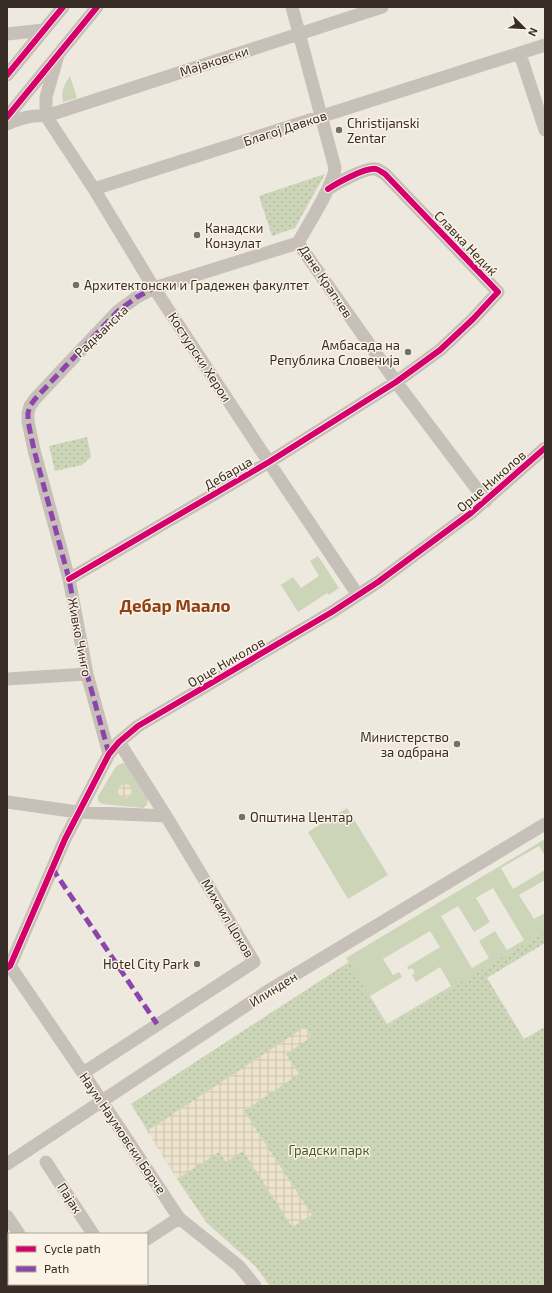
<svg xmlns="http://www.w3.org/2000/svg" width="552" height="1293" viewBox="0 0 552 1293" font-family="'Exo 2',sans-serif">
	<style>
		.grass { fill: #ccd5b7; fill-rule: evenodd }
		.park { fill: url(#park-dots) }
		.plaza { fill: url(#plaza-grid) }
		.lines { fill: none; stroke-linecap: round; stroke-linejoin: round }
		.minor { stroke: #c7c0b8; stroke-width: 13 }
		.quiet { stroke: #8e44ad; stroke-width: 5; stroke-dasharray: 10 5; stroke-linecap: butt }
		.cycleway-casing { stroke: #fbf3e5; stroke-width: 8 }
		.cycleway { stroke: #d6006c; stroke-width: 6 }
		.poi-dot { fill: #776f67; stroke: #fbf3e5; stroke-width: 1.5 }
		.labels { text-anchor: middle; stroke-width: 3; stroke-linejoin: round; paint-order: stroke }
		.street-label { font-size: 13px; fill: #372d26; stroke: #fbf3e5 }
		.poi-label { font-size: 13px; fill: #372d26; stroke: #fbf3e5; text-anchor: start }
		.park-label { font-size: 13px; fill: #415828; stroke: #fbf3e5 }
		.district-label { font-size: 17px; font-weight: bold; fill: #8e4118; stroke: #fbf3e5 }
	</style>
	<defs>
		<pattern id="park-dots" width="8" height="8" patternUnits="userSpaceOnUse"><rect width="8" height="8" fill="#ccd5b7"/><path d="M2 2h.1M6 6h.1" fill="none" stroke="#b0b79d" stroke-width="1.8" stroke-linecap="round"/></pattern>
		<pattern id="plaza-grid" width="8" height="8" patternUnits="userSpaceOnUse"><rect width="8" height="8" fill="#ede3cd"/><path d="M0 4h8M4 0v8" fill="none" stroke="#ccc3b0"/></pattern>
	</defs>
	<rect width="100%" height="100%" fill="#eee9df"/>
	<!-- grass -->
	<path class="grass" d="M70,76l7,22 -14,4c-2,-11 1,-17 7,-26z
		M318,556l21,32 -10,7 -2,-2 -29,19 -17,-27 12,-8 8,11 18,-12 -9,-15z
		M123,763l3,1 22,35 -1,6 -4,3 -41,-4 -4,-3v-5l17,-28 3,-3z
		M347,808l41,67 -40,24 -40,-67z
		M545,839v17l-6,-10 -38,22 12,21 32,-19v10l-26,15 15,24 11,-6v19l-158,94 -41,-68zM493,888l31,52 -17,10 -12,-19 -16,10 10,17 -17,10 -31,-52 17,-10 16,26 16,-10 -14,-24zM430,931l10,16 -33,20 2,3 3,-2 3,5 -3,2 4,7 24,-15 11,19 -64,38 -17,-28 32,-19 -3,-5 -6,3 -10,-16z"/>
	<!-- park -->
	<path class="park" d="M325,174l-30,54 -23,8 -13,-40z
		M87,437l4,20 -9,8 -27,6 -6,-25z
		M545,932v11l-58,35 37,61 21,-12v259h-275l-14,-19 -50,-45 -29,-43 -46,-75 218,-142 38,64z"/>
	<!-- plaza -->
	<path class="plaza" d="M118 791a7 7 0 1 1 14 0a7 7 0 1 1-14 0Z
		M305,1027l6,10 -25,17 13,20 -55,37 68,104 -20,12 -49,-76 -17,11 -7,-10 -42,27 -30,-48z"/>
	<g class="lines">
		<!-- minor -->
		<path class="minor" d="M292,7l43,161c-1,17 -28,58 -37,75
			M7,34l37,-4
			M520,54l25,76
			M58,55l-12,42v19l48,73 60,99 118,179 86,128
			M7,75l56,-68
			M7,117l90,-110
			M7,124c14,-6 24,-9 39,-8l336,-109
			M94,189l451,-144
			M298,243l98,139 90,119
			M69,579l200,-117 127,-80 44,-32 33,-31 25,-27 -113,-118c-3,-2 -6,-4 -9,-5 -10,-2 -39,14 -48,20
			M7,679l80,-5
			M109,754l-22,-80 -18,-95 -35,-129 -6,-29v-8l2,-7 5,-7 28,-30 55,-58 19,-14 17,-9 144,-45
			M7,802l71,10 88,4
			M7,966h3l73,107 96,145 60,48 16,20
			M7,968l3,-2 55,-127 44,-85 10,-12 19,-16 194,-114 46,-30 93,-69 74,-65
			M83,1073l171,-111 -88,-146 -47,-74
			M46,1162l47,72
			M7,1164l264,-175 274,-165
			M7,1216l12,18
			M147,1239l32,-21
			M52,1284l1,2
			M127,1284l1,2
			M77,1286l3,-2"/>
		<!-- quiet -->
		<path class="quiet" d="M109,754l-22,-80 -18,-95 -35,-129 -6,-29v-8l2,-7 5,-7 28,-30 55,-58 19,-14 17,-9
			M52,868l105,156"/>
		<defs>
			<path id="cycleway" d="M7,75l56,-68
				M7,117l90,-110
				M69,579l200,-117 127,-80 44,-32 33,-31 25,-27 -113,-118c-3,-2 -6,-4 -9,-5 -10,-2 -39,14 -48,20
				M7,968l3,-2 55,-127 44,-85 10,-12 19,-16 194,-114 46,-30 93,-69 74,-65"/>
		</defs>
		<!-- cycleway casing -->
		<use href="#cycleway" class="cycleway-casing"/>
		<!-- cycleway -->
		<use href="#cycleway" class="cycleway"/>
	</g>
	<!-- markers -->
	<g class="poi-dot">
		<circle cx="339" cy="130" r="4"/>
		<circle cx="197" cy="235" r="4"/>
		<circle cx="76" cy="285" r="4"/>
		<circle cx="408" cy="352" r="4"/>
		<circle cx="457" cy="744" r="4"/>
		<circle cx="242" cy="817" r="4"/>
		<circle cx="197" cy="964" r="4"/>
	</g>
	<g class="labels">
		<!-- street labels -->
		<g class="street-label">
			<text transform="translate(214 61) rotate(-18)" y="5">Мајаковски</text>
			<text transform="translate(285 128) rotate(-18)" y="5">Благој Давков</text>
			<text transform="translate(466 243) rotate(46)" y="5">Славка Недиќ</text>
			<text transform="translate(326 281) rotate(56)" y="5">Дане Крапчев</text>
			<text transform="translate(101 331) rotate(-44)" y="5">Радњанска</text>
			<text transform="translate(200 357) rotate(57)" y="5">Костурски Херои</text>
			<text transform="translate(228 473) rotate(-30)" y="5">Дебарца</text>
			<text transform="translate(491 481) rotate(-41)" y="5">Орце Николов</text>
			<text transform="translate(80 637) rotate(79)" y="5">Живко Чинго</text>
			<text transform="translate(226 662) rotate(-30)" y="5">Орце Николов</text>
			<text transform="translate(228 918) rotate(59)" y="5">Михаил Цоков</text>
			<text transform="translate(273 989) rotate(-32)" y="5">Илинден</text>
			<text transform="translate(123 1133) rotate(56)" y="5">Наум Наумовски Борче</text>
			<text transform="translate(70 1198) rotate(57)" y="5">Пајак</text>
		</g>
		<!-- poi labels -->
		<g class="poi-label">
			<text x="347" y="128">Christijanski<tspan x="347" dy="15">Zentar</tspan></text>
			<text x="205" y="233">Канадски<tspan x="205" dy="15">Конзулат</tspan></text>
			<text x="84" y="290">Архитектонски и Градежен факултет</text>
			<text x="400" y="350" text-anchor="end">Амбасада на<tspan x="400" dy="15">Република Словенија</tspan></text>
			<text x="449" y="742" text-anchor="end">Министерство<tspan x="449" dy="15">за одбрана</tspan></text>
			<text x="250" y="822">Општина Центар</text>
			<text x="189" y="969" text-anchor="end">Hotel City Park</text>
		</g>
		<!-- park labels -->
		<g class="park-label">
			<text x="329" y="1155">Градски парк</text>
		</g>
		<!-- district labels -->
		<g class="district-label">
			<text x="175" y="612">Дебар Маало</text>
		</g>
	</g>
	<!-- border -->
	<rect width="552" height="1293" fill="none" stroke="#372d26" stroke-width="16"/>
	<!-- legend -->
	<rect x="8" y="1233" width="140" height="52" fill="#fbf3e5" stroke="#ada499"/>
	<rect x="16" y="1246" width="20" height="6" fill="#d6006c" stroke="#ada499"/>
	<text x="44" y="1253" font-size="12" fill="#372d26">Cycle path</text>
	<rect x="16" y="1266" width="20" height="6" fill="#8e44ad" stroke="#ada499"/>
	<text x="44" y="1273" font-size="12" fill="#372d26">Path</text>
	<!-- north arrow -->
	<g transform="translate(524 28) rotate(114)" stroke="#fbf3e5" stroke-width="3" paint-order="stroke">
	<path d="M0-3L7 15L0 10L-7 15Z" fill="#372d26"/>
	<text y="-6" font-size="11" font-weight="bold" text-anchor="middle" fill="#372d26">N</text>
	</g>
</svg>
